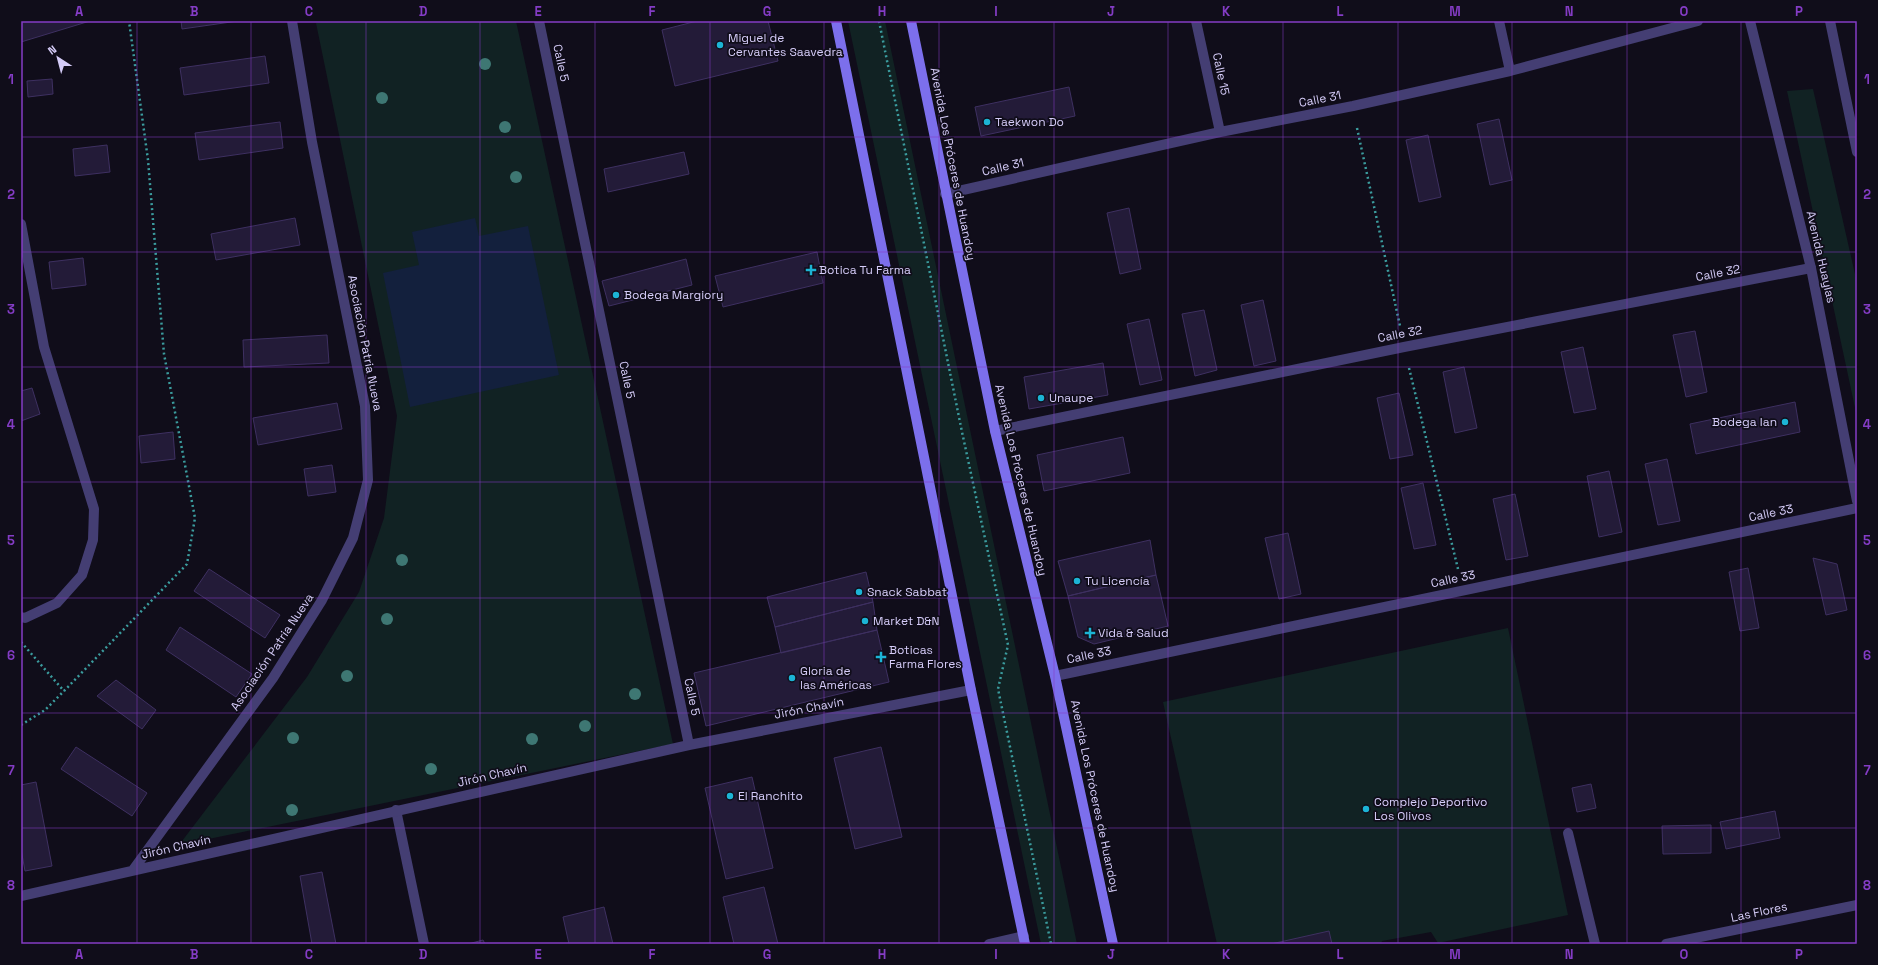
<svg xmlns="http://www.w3.org/2000/svg" width="1878" height="965" viewBox="0 0 1878 965" font-family="'Space Grotesk',sans-serif">
	<style>
		.green { fill: #112223 }
		.water { fill: #13203d }
		.building { fill: #231b38; stroke: #3e3061 }
		.lines { fill: none; stroke-linecap: round; stroke-linejoin: round }
		.path { stroke: #3b9c9e; stroke-width: 2.5; stroke-dasharray: 2 3; stroke-linecap: butt }
		.service { stroke: #443e73; stroke-width: 10 }
		.pedestrian { stroke: #443e73; stroke-width: 10 }
		.minor { stroke: #443e73; stroke-width: 10 }
		.tertiary { stroke: #443e73; stroke-width: 10 }
		.secondary { stroke: #7c6fec; stroke-width: 10 }
		.tree { fill: #3e7773 }
		.grid { fill: none; stroke: #843cc5; stroke-width: 1; stroke-opacity: 0.55 }
		.poi-dot { fill: #1cb4d5; stroke: #100d1a; stroke-width: 1.5 }
		.labels { text-anchor: middle; stroke-width: 3.5; stroke-linejoin: round; paint-order: stroke }
		.poi-label { font-size: 12px; fill: #d5ccf8; stroke: #100d1a; text-anchor: start }
		.street-label { font-size: 12px; fill: #d5ccf8; stroke: #100d1a }
		.neatline { fill: none; stroke: #843cc5; stroke-width: 1.5 }
		.grid-label { font-size: 13px; text-anchor: middle; font-weight: bold; fill: #843cc5 }
	</style>
	<rect width="100%" height="100%" fill="#100d1a"/>
	<!-- green -->
	<path class="green" d="M327,21h189l157,723 -494,101 128,-168 52,-85 25,-74 13,-102 -81,-393z
		M848,21h37l192,923h-36z
		M1813,89l44,194v134l-70,-326z
		M1508,628l60,287 -130,28 -7,-11 -49,9 -1,3h-164l-54,-242z"/>
	<!-- water -->
	<path class="water" d="M475,218l4,18 49,-10 31,149 -149,32 -27,-134 36,-8 -7,-33z"/>
	<!-- building -->
	<path class="building" d="M21,21h69l-69,21z
		M181,21h57l-56,8z
		M697,21h71l10,40 -103,25 -13,-56z
		M265,56l4,27 -85,12 -4,-27z
		M52,79l1,15 -25,3 -1,-16z
		M1069,87l6,29 -94,20 -6,-29z
		M1499,119l13,61 -22,5 -13,-61z
		M280,122l3,26 -84,12 -4,-27z
		M1428,135l13,62 -22,5 -13,-62z
		M107,145l3,27 -35,4 -2,-27z
		M684,152l5,22 -81,18 -4,-23z
		M1129,208l12,61 -21,5 -13,-61z
		M295,218l5,27 -84,15 -5,-26z
		M817,252l6,31 -100,24 -8,-31z
		M83,258l3,27 -34,4 -3,-27z
		M686,259l6,26 -83,21 -7,-25z
		M1263,300l13,61 -22,5 -13,-61z
		M1204,310l13,60 -22,6 -13,-62z
		M1149,319l13,61 -22,5 -13,-61z
		M1695,331l12,61 -21,5 -13,-62z
		M327,335l2,28 -85,4 -1,-27z
		M1583,347l13,62 -22,4 -13,-61z
		M1103,363l5,32 -79,14 -5,-32z
		M1464,367l13,61 -22,5 -12,-61z
		M32,388l8,26 -19,7v-30z
		M1399,393l14,62 -23,4 -13,-61z
		M1795,402l5,30 -104,22 -6,-30z
		M337,403l5,26 -84,16 -5,-27z
		M173,432l2,27 -34,4 -2,-27z
		M1123,437l7,36 -86,18 -7,-36z
		M1667,459l13,62 -22,4 -13,-61z
		M332,465l4,27 -28,4 -4,-27z
		M1609,471l13,61 -23,5 -12,-61z
		M1423,483l13,62 -22,4 -13,-61z
		M1515,494l13,62 -22,4 -13,-61z
		M1288,533l13,61 -22,5 -14,-61z
		M1150,540l6,35 -88,21 -10,-35z
		M1813,558l24,6 10,46 -21,5z
		M1748,568l11,60 -19,3 -11,-59z
		M209,569l71,46 -15,23 -71,-47z
		M866,572l7,30 -98,25 -8,-30z
		M1156,575l12,51 -74,18 -16,-7 -10,-41z
		M873,602l4,28 -96,23 -6,-26z
		M180,627l72,47 -16,23 -70,-47z
		M877,630l12,52 -183,44 -12,-53z
		M116,680l40,30 -14,19 -45,-33z
		M76,747l71,46 -15,23 -71,-47z
		M881,747l21,90 -47,12 -21,-91z
		M752,777l21,91 -47,11 -21,-91z
		M36,782l16,84 -27,5 -4,-22v-64z
		M1591,784l5,24 -19,4 -5,-24z
		M1775,811l5,27 -54,11 -6,-27z
		M1711,825v28l-48,1 -1,-28z
		M322,872l14,72h-24l-12,-68z
		M764,887l14,57h-44l-11,-47z
		M604,907l9,37h-44l-6,-27z
		M1329,931l3,13h-61z
		M483,940l2,4h-17z"/>
	<g class="lines">
		<!-- path -->
		<path class="path" d="M879,21l83,411 46,213 -10,44 53,255
			M1357,128l43,198
			M1409,368l49,201
			M21,642l43,49
			M21,725l24,-15 19,-19 123,-127 8,-46 -31,-164 -16,-194 -19,-139"/>
		<!-- service -->
		<path class="service" d="M1568,833l27,111"/>
		<!-- pedestrian -->
		<path class="pedestrian" d="M396,810l28,134"/>
		<!-- minor -->
		<path class="minor" d="M539,21l150,724
			M1196,21l24,111
			M1499,21l11,50
			M945,194l275,-62 133,-26 157,-35 188,-50
			M21,224l23,123 50,162 -1,31 -11,35 -25,28 -32,15 -4,-1
			M995,431l409,-84 407,-79
			M1055,676l802,-168
			M133,870l140,-192 49,-78 31,-62 15,-58 -3,-74 -53,-264 -20,-121
			M21,896l668,-151 282,-55
			M989,944l35,-8
			M1666,944l191,-39"/>
		<!-- tertiary -->
		<path class="tertiary" d="M1750,21l61,247 46,233
			M1830,21l27,131"/>
		<!-- secondary -->
		<path class="secondary" d="M836,21l135,669 54,254
			M911,21l84,410 60,245 58,268"/>
	</g>
	<!-- trees -->
	<g class="tree">
		<circle cx="485" cy="64" r="6"/>
		<circle cx="382" cy="98" r="6"/>
		<circle cx="505" cy="127" r="6"/>
		<circle cx="516" cy="177" r="6"/>
		<circle cx="402" cy="560" r="6"/>
		<circle cx="387" cy="619" r="6"/>
		<circle cx="347" cy="676" r="6"/>
		<circle cx="635" cy="694" r="6"/>
		<circle cx="585" cy="726" r="6"/>
		<circle cx="293" cy="738" r="6"/>
		<circle cx="532" cy="739" r="6"/>
		<circle cx="431" cy="769" r="6"/>
		<circle cx="292" cy="810" r="6"/>
	</g>
	<!-- grid -->
	<path class="grid" d="M137,21v923M251,21v923M366,21v923M480,21v923M595,21v923M710,21v923M824,21v923M939,21v923M1054,21v923M1168,21v923M1283,21v923M1398,21v923M1512,21v923M1627,21v923M1741,21v923M21,137h1836M21,252h1836M21,367h1836M21,482h1836M21,598h1836M21,713h1836M21,828h1836"/>
	<!-- markers -->
	<g class="poi-dot">
		<circle cx="720" cy="45" r="4"/>
		<circle cx="987" cy="122" r="4"/>
		<path d="M809 264h4v4h4v4h-4v4h-4v-4h-4v-4h4z"/>
		<circle cx="616" cy="295" r="4"/>
		<circle cx="1041" cy="398" r="4"/>
		<circle cx="1785" cy="422" r="4"/>
		<circle cx="1077" cy="581" r="4"/>
		<circle cx="859" cy="592" r="4"/>
		<circle cx="865" cy="621" r="4"/>
		<path d="M1088 627h4v4h4v4h-4v4h-4v-4h-4v-4h4z"/>
		<path d="M879 651h4v4h4v4h-4v4h-4v-4h-4v-4h4z"/>
		<circle cx="792" cy="678" r="4"/>
		<circle cx="730" cy="796" r="4"/>
		<circle cx="1366" cy="809" r="4"/>
	</g>
	<g class="labels">
		<!-- poi labels -->
		<g class="poi-label">
			<text x="728" y="42">Miguel de<tspan x="728" dy="14">Cervantes Saavedra</tspan></text>
			<text x="995" y="126">Taekwon Do</text>
			<text x="819" y="274">Botica Tu Farma</text>
			<text x="624" y="299">Bodega Margiory</text>
			<text x="1049" y="402">Unaupe</text>
			<text x="1777" y="426" text-anchor="end">Bodega Ian</text>
			<text x="1085" y="585">Tu Licencía</text>
			<text x="867" y="596">Snack Sabbat</text>
			<text x="873" y="625">Market D&amp;N</text>
			<text x="1098" y="637">Vida &amp; Salud</text>
			<text x="889" y="654">Boticas<tspan x="889" dy="14">Farma Flores</tspan></text>
			<text x="800" y="675">Gloria de<tspan x="800" dy="14">las Américas</tspan></text>
			<text x="738" y="800">El Ranchito</text>
			<text x="1374" y="806">Complejo Deportivo<tspan x="1374" dy="14">Los Olivos</tspan></text>
		</g>
		<!-- street labels -->
		<g class="street-label">
			<text transform="translate(561 63) rotate(78)" y="4">Calle 5</text>
			<text transform="translate(1221 74) rotate(78)" y="4">Calle 15</text>
			<text transform="translate(1320 99) rotate(-11)" y="4">Calle 31</text>
			<text transform="translate(953 164) rotate(79)" y="4">Avenida Los Próceres de Huandoy</text>
			<text transform="translate(1003 167) rotate(-13)" y="4">Calle 31</text>
			<text transform="translate(1821 257) rotate(77)" y="4">Avenida Huaylas</text>
			<text transform="translate(1718 273) rotate(-11)" y="4">Calle 32</text>
			<text transform="translate(1400 334) rotate(-11)" y="4">Calle 32</text>
			<text transform="translate(365 343) rotate(79)" y="4">Asociación Patria Nueva</text>
			<text transform="translate(627 380) rotate(78)" y="4">Calle 5</text>
			<text transform="translate(1021 480) rotate(77)" y="4">Avenida Los Próceres de Huandoy</text>
			<text transform="translate(1771 513) rotate(-12)" y="4">Calle 33</text>
			<text transform="translate(1453 579) rotate(-12)" y="4">Calle 33</text>
			<text transform="translate(272 652) rotate(-56)" y="4">Asociación Patria Nueva</text>
			<text transform="translate(1089 655) rotate(-12)" y="4">Calle 33</text>
			<text transform="translate(692 697) rotate(78)" y="4">Calle 5</text>
			<text transform="translate(809 708) rotate(-11)" y="4">Jirón Chavín</text>
			<text transform="translate(492 775) rotate(-13)" y="4">Jirón Chavín</text>
			<text transform="translate(1095 796) rotate(78)" y="4">Avenida Los Próceres de Huandoy</text>
			<text transform="translate(176 847) rotate(-13)" y="4">Jirón Chavín</text>
			<text transform="translate(1759 912) rotate(-12)" y="4">Las Flores</text>
		</g>
	</g>
	<!-- border -->
	<rect width="1878" height="965" fill="none" stroke="#100d1a" stroke-width="44"/>
	<!-- north arrow -->
	<g transform="translate(58 58) rotate(324)" stroke="#100d1a" stroke-width="3" paint-order="stroke">
	<path d="M0-3L7 15L0 10L-7 15Z" fill="#d5ccf8"/>
	<text y="-6" font-size="11" font-weight="bold" text-anchor="middle" fill="#d5ccf8">N</text>
	</g>
	<rect x="22" y="22" width="1834" height="921" class="neatline"/>
	<g class="grid-label">
		<text x="79" y="16">A</text>
		<text x="194" y="16">B</text>
		<text x="309" y="16">C</text>
		<text x="423" y="16">D</text>
		<text x="538" y="16">E</text>
		<text x="652" y="16">F</text>
		<text x="767" y="16">G</text>
		<text x="882" y="16">H</text>
		<text x="996" y="16">I</text>
		<text x="1111" y="16">J</text>
		<text x="1226" y="16">K</text>
		<text x="1340" y="16">L</text>
		<text x="1455" y="16">M</text>
		<text x="1569" y="16">N</text>
		<text x="1684" y="16">O</text>
		<text x="1799" y="16">P</text>
		<text x="11" y="84">1</text>
		<text x="1867" y="84">1</text>
		<text x="11" y="199">2</text>
		<text x="1867" y="199">2</text>
		<text x="11" y="314">3</text>
		<text x="1867" y="314">3</text>
		<text x="11" y="429">4</text>
		<text x="1867" y="429">4</text>
		<text x="11" y="545">5</text>
		<text x="1867" y="545">5</text>
		<text x="11" y="660">6</text>
		<text x="1867" y="660">6</text>
		<text x="11" y="775">7</text>
		<text x="1867" y="775">7</text>
		<text x="11" y="890">8</text>
		<text x="1867" y="890">8</text>
		<text x="79" y="959">A</text>
		<text x="194" y="959">B</text>
		<text x="309" y="959">C</text>
		<text x="423" y="959">D</text>
		<text x="538" y="959">E</text>
		<text x="652" y="959">F</text>
		<text x="767" y="959">G</text>
		<text x="882" y="959">H</text>
		<text x="996" y="959">I</text>
		<text x="1111" y="959">J</text>
		<text x="1226" y="959">K</text>
		<text x="1340" y="959">L</text>
		<text x="1455" y="959">M</text>
		<text x="1569" y="959">N</text>
		<text x="1684" y="959">O</text>
		<text x="1799" y="959">P</text>
	</g>
</svg>
